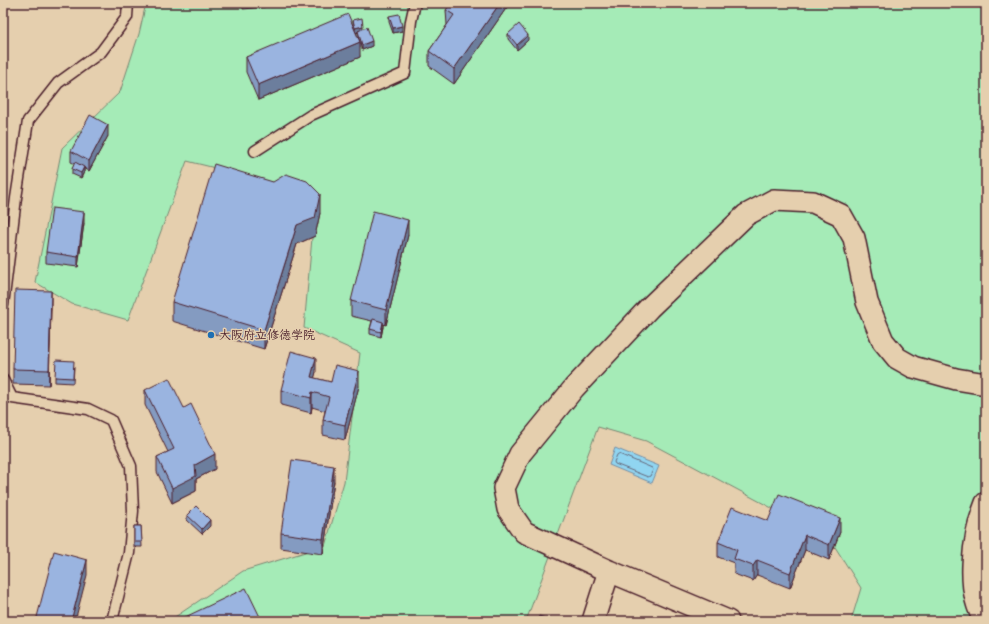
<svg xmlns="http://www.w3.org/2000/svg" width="989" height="624" viewBox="0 0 989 624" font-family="'Comic Neue','Klee One',sans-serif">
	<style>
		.green { fill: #a5ebb7; stroke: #788571 }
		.water { fill: #90d5f1; stroke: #748ca2 }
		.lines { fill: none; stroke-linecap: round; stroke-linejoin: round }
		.shore { stroke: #66687a; stroke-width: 1 }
		.service-casing { stroke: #4a1f2b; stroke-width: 13 }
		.minor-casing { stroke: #4a1f2b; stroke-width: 24 }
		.service { stroke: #e5cfae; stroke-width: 10 }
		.minor { stroke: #e5cfae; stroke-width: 21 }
		.wall { fill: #849bc1; stroke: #4a1f2b }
		.shaded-wall { fill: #6c7e9d; stroke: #4a1f2b }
		.building { fill: #9ab4e0; stroke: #4a1f2b }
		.poi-dot { fill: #1f6fb2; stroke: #e5cfae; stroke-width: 1.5 }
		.labels { text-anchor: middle; stroke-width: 3; stroke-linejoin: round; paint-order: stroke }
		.poi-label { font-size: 12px; font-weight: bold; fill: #4a1f2b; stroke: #e5cfae; text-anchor: start }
	</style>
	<rect width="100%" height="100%" fill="#e5cfae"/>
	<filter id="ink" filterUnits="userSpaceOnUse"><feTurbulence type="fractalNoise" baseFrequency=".025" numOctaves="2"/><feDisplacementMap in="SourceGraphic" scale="8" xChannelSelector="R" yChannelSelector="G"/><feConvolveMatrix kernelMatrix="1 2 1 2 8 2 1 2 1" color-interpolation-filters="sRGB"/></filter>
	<g filter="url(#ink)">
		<!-- green -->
		<path class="green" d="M146,3h840v618h-135l10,-33 -31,-49 -184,-98 -48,-14 -72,194h-357l74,-50 82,-25 19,-64 16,-129 -56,-25 12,-135 -129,-32 -59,159 -56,-16 -37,-22 27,-134 58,-56 19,-58z"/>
		<!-- water -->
		<path class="water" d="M615,448l44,18 -7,17 -43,-18z"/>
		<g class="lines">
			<!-- shore -->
			<path class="shore" d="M619,454l33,14 1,2 -3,6 -2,1 -33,-13 -1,-2 3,-7z"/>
			<defs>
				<path id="service" d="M255,151l56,-36 94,-42 6,-52 4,-18
					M3,305l13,-107 12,-77 30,-38 43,-31 26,-35 1,-14
					M3,380l9,18 76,11 23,11 20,46 2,45 -4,42 -17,68"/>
				<path id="minor" d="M593,621l16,-50
					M728,621l-119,-50 -85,-39 -16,-23 -4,-21 16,-34 54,-66 75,-80 97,-93 28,-15 39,2 28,13 13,23 13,64 16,39 14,17 16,9 43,12 30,5
					M985,621c-20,-31 -12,-85 1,-118"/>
			</defs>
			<!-- service casing -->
			<use href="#service" class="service-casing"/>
			<!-- minor casing -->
			<use href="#minor" class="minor-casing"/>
			<!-- service -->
			<use href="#service" class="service"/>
			<!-- minor -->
			<use href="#minor" class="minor"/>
		</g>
		<!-- wall -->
		<path class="wall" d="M160,3h8v2l-8,1z
			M243,3h22v4l-22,2z
			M507,3v4l-53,77 -25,-18v-15l18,-26 -1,-15z
			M389,16l13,15 -9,2 -4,-11z
			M353,20l10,8 9,18 -10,4 -4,-14v-4l-2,1 4,24 -102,43 -12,-28v-15l108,-28 -1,-4z
			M508,34l20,6 -11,10 -9,-11z
			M108,136l-19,35 -5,-3v4l-3,6 -9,-4v-5l3,-5 -4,-2v-11z
			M320,213l-5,23 -18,8 -33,105 -92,-28v-19z
			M84,223l-6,44 -32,-4v-11z
			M408,235l-22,90 -3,-1v3l-2,10 -11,-3v-5l2,-8 -21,-5v-15z
			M51,306l-2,79 -36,-1v-15z
			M74,367l-1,16 -18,-1v-5z
			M316,372l-2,6 17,4 28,4 -14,54 -22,-5v-15l2,-9 -13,-4 -1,6 -30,-8v-15z
			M145,390l70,79 -19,10v12l-24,12 -15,-31v-15l11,-5 -23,-47z
			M334,481l-11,73 -42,-6v-15z
			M187,515l23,11 -8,8 -15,-14z
			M134,526h7l1,21h-8z
			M840,532l-11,28 -24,-10 -15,38 -33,-13 -4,6 -19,-7v-11l-16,-6v-15z"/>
		<!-- shaded-wall -->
		<path class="shaded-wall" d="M500,3h7v4l-53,77v-15z
			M363,26v5h-5v1l-3,1v-5z
			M402,26v5l-9,2v-5z
			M528,35v5l-11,10v-5z
			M372,41v5l-10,4v-5z
			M360,42v15l-102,43v-15z
			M108,125v11l-19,35v-10z
			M84,167v5l-3,6v-5z
			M320,194v19l-5,23 -18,8 -33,105v-19l33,-105z
			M84,212v11l-6,44v-10z
			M408,220v15l-22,90v-15z
			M51,291v15l-2,79v-15z
			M383,322v5l-2,10v-5z
			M316,358v14l-5,19v-14z
			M359,371v15l-14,54v-15z
			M312,392v15l-1,6v-15z
			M215,454v15l-19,10v12l-24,12v-15l23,-23z
			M334,466v15l-11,73v-15z
			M840,518v14l-11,28v-15z
			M210,520v6l-8,8v-5z
			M805,535v15l-15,38v-15z
			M87,560v15l-12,46h-4z
			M757,560v15l-4,6v-15z"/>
		<!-- building -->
		<path class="building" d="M451,3h49l-46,66 -25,-18 25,-36 -8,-5z
			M348,14l12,28 -102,43 -12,-28z
			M399,14l3,12 -9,2 -4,-12z
			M362,18l1,8 -8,2 -2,-8z
			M519,24l9,11 -11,10 -9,-11z
			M367,27l5,14 -10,4 -4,-14z
			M90,115l18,10 -19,36 -18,-10z
			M75,162l9,5 -3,6 -9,-4z
			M214,164l59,18 13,-8 21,7 13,13 -5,24 -18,7 -33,105 -92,-28z
			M52,208l32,4 -6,45 -32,-5z
			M373,211l35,9 -22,90 -35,-9z
			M15,290l36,1 -2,79 -36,-1z
			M373,319l10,3 -2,10 -11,-3z
			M291,351l25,7 -5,19 20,5 4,-17 24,6 -14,54 -22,-5 6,-23 -17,-5 -1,6 -30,-8z
			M56,360l18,1 -1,17 -18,-1z
			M169,378l15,30 7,-4 24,50 -20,11 1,11 -24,12 -15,-31 17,-8 -29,-59z
			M292,460l42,6 -11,73 -42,-6z
			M779,494l61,24 -11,27 -24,-10 -15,38 -33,-13 -4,6 -19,-7 3,-9 -19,-8 14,-35 36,14z
			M196,506l14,14 -8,9 -15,-14z
			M134,526h7l1,16h-8z
			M54,551l33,9 -16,61h-35z
			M246,588l16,33h-82l-1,-1z
			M539,616l17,5h-18z"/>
	</g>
	<!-- markers -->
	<circle class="poi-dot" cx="211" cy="335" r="4"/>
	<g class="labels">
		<!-- poi labels -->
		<g class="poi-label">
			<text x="219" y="339">大阪府立修徳学院</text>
		</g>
	</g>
	<!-- margin -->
	<rect width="989" height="624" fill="none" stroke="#e5cfae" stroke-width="16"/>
	<rect x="8" y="8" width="973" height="608" fill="none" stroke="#4a1f2b" stroke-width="1.5" filter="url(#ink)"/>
</svg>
